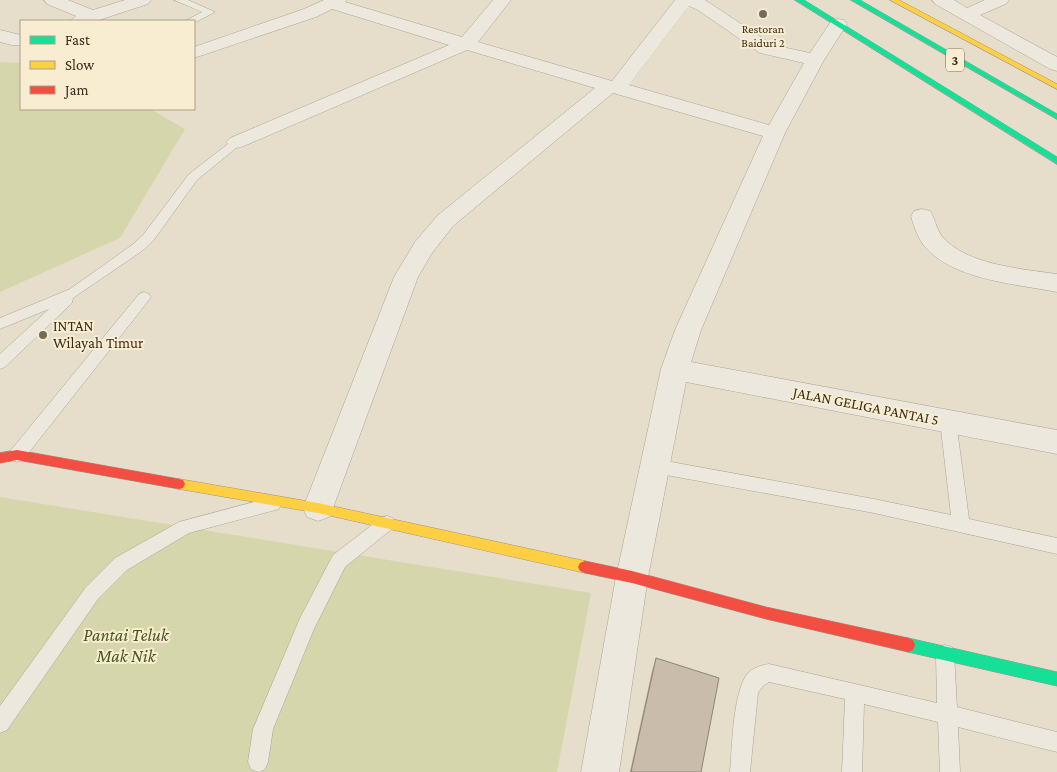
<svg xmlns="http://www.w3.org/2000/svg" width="1057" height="772" viewBox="0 0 1057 772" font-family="'Crimson Pro',serif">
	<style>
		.green { fill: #d5d6ac }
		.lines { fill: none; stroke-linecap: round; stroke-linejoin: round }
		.lane-casing { stroke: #aba394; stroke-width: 1 }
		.street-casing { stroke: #aba394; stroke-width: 1 }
		.fast-casing { stroke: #9a9284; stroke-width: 1 }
		.slow-casing { stroke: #9a9284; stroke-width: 1 }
		.jam-casing { stroke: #9a9284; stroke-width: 1 }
		.lane { fill: #ede8dd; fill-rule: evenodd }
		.street { fill: #ede8dd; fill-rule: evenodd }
		.fast { fill: #16e098; fill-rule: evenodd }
		.slow { fill: #ffcf43; fill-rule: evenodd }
		.jam { fill: #f24e42; fill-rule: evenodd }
		.wall { fill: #aea293 }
		.building { fill: #cabcab; stroke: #8d8478 }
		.poi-dot { fill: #766a59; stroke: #f8edd0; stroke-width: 2 }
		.labels { text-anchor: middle; stroke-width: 4; stroke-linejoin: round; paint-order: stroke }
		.far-poi-label { font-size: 12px; fill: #3a2b1c; stroke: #f8edd0 }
		.shield { fill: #f8edd0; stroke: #736552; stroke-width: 1 }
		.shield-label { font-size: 14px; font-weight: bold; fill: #3a2b1c }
		.poi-label { font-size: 15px; fill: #3a2b1c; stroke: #f8edd0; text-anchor: start }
		.street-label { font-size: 15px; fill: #3a2b1c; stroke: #f8edd0 }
		.near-park-label { font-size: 18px; font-style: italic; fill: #485821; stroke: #f8edd0 }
	</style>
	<rect width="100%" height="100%" fill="#e6deca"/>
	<!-- green -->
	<path class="green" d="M0,62l21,1v46h129l35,20 -65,109 -120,54z
		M0,497l591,96 -34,179h-557z"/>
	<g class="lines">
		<defs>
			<path id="lane" d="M174,0h14l27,12 -21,11v-2h-9l17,-9z
				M237,139l6,3 -2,2 -44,36 -44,61 -11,10 -69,47 -1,5 -67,64 -5,2v-15l49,-45 -49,20v-11l70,-29 62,-44 11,-10 46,-61 44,-34z
				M144,292l5,2 2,3 -2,3 -126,160 -6,2 -6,-2 -2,-5 2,-5 128,-156z
				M948,415l5,2 3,4 13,98 88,19v16l-183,-41 -219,-40 -6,-2 -2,-5 2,-5 6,-2 219,40 77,16 -11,-94 3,-4z
				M273,497l6,2 2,5 -2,5 -90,24 -62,37 -29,29 -91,131 -7,3v-27l86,-119 29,-29 64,-36z
				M387,516l6,2 2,5 -2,5 -48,39 -31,62 -41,100 -5,33 -3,7 -6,3 -8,-3 -3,-7 5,-33 47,-111 33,-63 48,-37z
				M945,645l7,2 2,7 3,53 100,25v20l-99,-25 2,45h-20l-2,-50 -74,-18 -2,68h-20l3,-73 -76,-17 -6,4 -5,7 -8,79h-20c2,-24 3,-82 18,-99 5,-5 14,-8 21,-9l168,39 -1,-49 2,-7z"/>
			<path id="street" d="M44,0h24l25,10 32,-10h26l-3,4 -52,17h-26l6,-5 -29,-12z
				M324,0h23l-2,2 117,35 31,-37h18l-33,42 134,39 63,-81h30l68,45 37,8 22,-33 6,-1 6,1 3,4 -23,36 -39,73 -84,197 -10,32 366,68v24l-371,-72 -38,195 -29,195h-38l35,-195 45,-208 14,-39 88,-194 -150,-43 -160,133 -21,27 -14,24 -85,231 -4,9 -11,4 -11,-4 -4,-9 91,-231 21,-35 22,-26 158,-128 -128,-38 -223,96 -7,2 -7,-2 -4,-4 4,-4 219,-93 -117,-36 -16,8 -122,41v-11l110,-38zM689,6l9,4 62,43 44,10 -35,62 -140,-40z
				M932,0h22l13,8 18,-8h24l-3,4 -26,11 77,42v14l-7,-2 -115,-65z
				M0,30l21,5v10h-9l-12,-3z
				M922,209l8,2c5,7 6,17 11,24 23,30 82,34 116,39v18c-41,-8 -102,-12 -131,-44 -8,-9 -12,-21 -15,-32l3,-5z"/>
			<path id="fast" d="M795,0h9l253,157v7z
				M851,0h9l197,114v5z
				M908,638l149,34v14l-149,-34 -5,-2 -2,-5 2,-5z"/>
			<path id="slow" d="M890,0h9l158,84v5z
				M179,479l139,24 267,58 5,2 2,4 -2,4 -5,2 -267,-60 -139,-24 -4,-1 -2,-4 2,-4z"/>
			<path id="jam" d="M17,450l162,29 4,1 2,4 -2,4 -4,1 -162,-29 -17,3v-10z
				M585,561l47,10 134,36 142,31 5,2 2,5 -2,5 -5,2 -142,-33 -134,-36 -47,-10 -5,-2 -2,-4 2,-4z"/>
		</defs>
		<!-- lane casing -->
		<use href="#lane" class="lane-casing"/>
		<!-- street casing -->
		<use href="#street" class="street-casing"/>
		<!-- fast casing -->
		<use href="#fast" class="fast-casing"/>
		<!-- slow casing -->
		<use href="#slow" class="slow-casing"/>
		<!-- jam casing -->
		<use href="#jam" class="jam-casing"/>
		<!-- lane -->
		<use href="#lane" class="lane"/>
		<!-- street -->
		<use href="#street" class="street"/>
		<!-- fast -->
		<use href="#fast" class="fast"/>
		<!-- slow -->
		<use href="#slow" class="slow"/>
		<!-- jam -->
		<use href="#jam" class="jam"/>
	</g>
	<!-- wall -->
	<path class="wall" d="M656,658l45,114h-71l22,-101z"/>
	<!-- building -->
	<path class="building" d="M656,658l63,20 -18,94h-70z"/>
	<!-- markers -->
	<g class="poi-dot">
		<circle cx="763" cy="14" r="5"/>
		<circle cx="43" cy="335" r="5"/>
	</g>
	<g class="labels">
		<!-- far-poi labels -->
		<g class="far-poi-label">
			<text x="763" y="33">Restoran<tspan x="763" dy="14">Baiduri 2</tspan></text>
		</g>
		<!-- shield labels -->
		<rect class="shield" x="946" y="48.5" width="18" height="23" rx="4"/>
		<g class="shield-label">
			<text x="955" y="65">3</text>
		</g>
		<!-- poi labels -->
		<g class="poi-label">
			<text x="53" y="331">INTAN<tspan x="53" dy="17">Wilayah Timur</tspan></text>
		</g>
		<!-- street labels -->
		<g class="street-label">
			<text transform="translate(866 406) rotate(11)" y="5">JALAN GELIGA PANTAI 5</text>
		</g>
		<!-- near-park labels -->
		<g class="near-park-label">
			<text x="126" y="641">Pantai Teluk<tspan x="126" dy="21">Mak Nik</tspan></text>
		</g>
	</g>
	<!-- legend -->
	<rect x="20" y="20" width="175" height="90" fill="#f8edd0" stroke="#ac9f88"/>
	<rect x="30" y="36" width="25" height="8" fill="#16e098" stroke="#ac9f88"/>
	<text x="65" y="45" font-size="15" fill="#3a2b1c">Fast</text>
	<rect x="30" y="61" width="25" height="8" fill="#ffcf43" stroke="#ac9f88"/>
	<text x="65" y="70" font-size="15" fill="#3a2b1c">Slow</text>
	<rect x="30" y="86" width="25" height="8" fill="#f24e42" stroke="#ac9f88"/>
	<text x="65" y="95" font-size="15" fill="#3a2b1c">Jam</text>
</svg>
